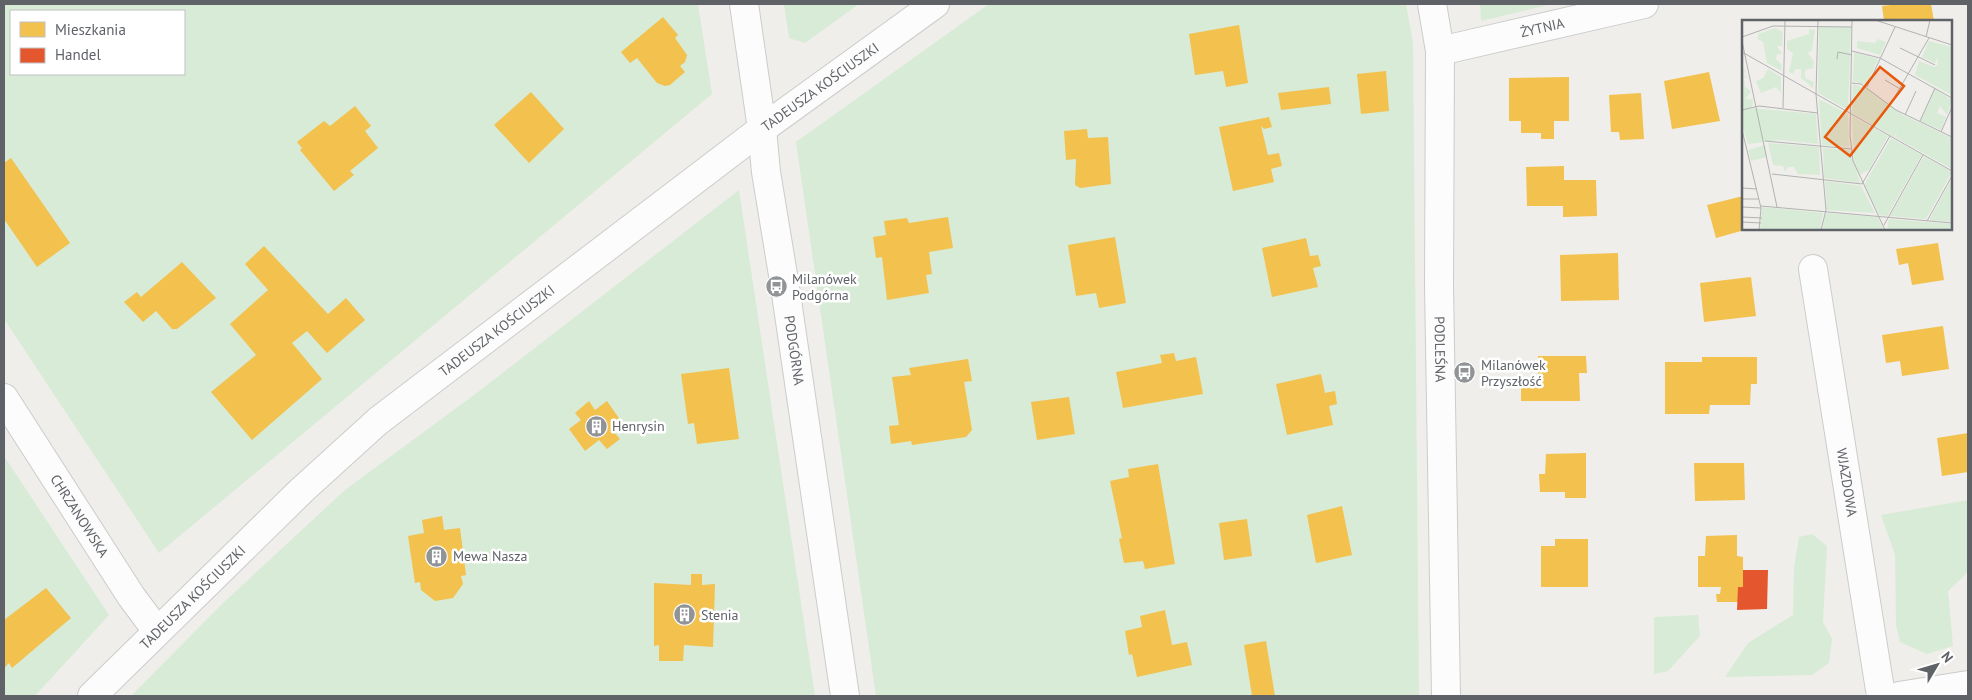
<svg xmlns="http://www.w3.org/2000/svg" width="1972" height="700" viewBox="0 0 1972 700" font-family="'PT Sans',sans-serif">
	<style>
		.green { fill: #d8ebd6; fill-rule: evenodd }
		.homes { fill: #f2c14e }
		.shops { fill: #e4572e }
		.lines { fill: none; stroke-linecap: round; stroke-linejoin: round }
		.minor-casing { stroke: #cbcccc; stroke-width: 30 }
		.minor { stroke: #fdfcfc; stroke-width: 28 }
		.labels { text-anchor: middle; stroke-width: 5; stroke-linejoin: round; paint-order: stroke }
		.street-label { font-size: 14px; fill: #5f6368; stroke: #fff }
		.poi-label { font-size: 14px; fill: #5f6368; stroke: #fff; text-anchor: start }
		.inset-road { fill: none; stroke: #b1b2b2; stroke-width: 1 }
		.view { fill: #e8590c; fill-opacity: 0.15; stroke: #e8590c; stroke-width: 2.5 }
		.inset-edge { fill: none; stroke: #5f6368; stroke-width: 2.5 }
	</style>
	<rect width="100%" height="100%" fill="#efeeea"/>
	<!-- green -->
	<path class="green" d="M4,4h694l14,90 -553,459 -155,-234zM11,11h173v63h-173z
		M784,4h75l-54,39 -16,-5z
		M989,4h417l7,39 6,653h-543l-80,-554z
		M1480,4h72l-71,17z
		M739,190l76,506h-684l91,-92 123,-114 133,-98z
		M4,456l105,159 -74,81h-31z
		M1968,500v72l-20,19 5,55 -26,8 -27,-12 -4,-17 -1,-70 -14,-40z
		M1812,534l15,12 -4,76 9,17 -3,24 -17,12 -87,2 23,-34 45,-28 1,-48 5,-30z
		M1698,615l2,21 -32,35 -14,3v-57z"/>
	<!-- homes -->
	<path class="homes" d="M1900,4h31l3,17h-50l-2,-15z
		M663,17l15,18 -3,3 12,17 -2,7 -5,4 5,6 -15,13 -5,1 -8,-3 -20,-25 -7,5 -9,-11z
		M1239,25l9,58 -22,4 -3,-16 -28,4 -6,-41z
		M1386,71l3,40 -28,3 -4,-40z
		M1709,72l11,49 -48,8 -8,-48z
		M1569,77v44h-15v18h-13v-6h-20v-12h-12v-43z
		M1329,87l2,17 -50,6 -3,-17z
		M531,92l33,37 -35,34 -35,-38z
		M1641,93l3,46 -24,1 -1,-8h-8l-2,-37z
		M355,106l16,20 -6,5 13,17 -28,23 4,4 -20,16 -34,-41 2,-2 -5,-6 27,-21 6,5z
		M1269,117l3,10 -8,2 -3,-3 7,29 11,-2 3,13 -11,3 3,13 -41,9 -14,-64z
		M1087,129l1,9 20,-1 3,47 -31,4 -5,-3 1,-26 -10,1 -2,-29z
		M11,158l59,85 -33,24 -33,-48v-56z
		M1564,166v14h32l1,36 -34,1v-11h-36l-1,-39z
		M1743,196v33h5l-32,9 -9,-33z
		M948,217l5,31 -24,4 3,22 -6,1 3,18 -42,7 -5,-43 -6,1 -3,-21 13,-2 -2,-14 23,-3 2,5z
		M1115,237l11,66 -27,5 -3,-15 -20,3 -8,-51z
		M1306,238l4,18 8,-1 3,11 -8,2 5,19 -46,10 -10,-49z
		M1938,243l6,37 -32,5 -4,-22 -9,2 -3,-16z
		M264,246l64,68 18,-16 19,22 -38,33 -20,-22 -15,12 30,36 -70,61 -41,-48 45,-37 -26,-31 38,-34 -23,-26z
		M1618,253l1,47 -58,1 -1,-46z
		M182,262l34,36 -39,31h-5l-16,-18 -13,11 -19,-20 13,-10 4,5z
		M1751,277l5,39 -52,6 -4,-39z
		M1943,326l6,43 -47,7 -2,-15 -14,2 -4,-28z
		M1174,353l2,8 20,-4 7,37 -80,14 -7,-36 46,-9 -2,-8z
		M1538,356h48l1,17h-8l1,28h-59v-22h17z
		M1702,357h55v27h-6l-1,21h-40l-1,9h-44v-52h37z
		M968,359l4,22 -8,1 8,48 -6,7 -54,8 -1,-4 -20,3 -2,-18 10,-1 -7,-48 19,-2 -2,-7z
		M729,368l10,71 -42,5 -3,-21 -6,1 -7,-50z
		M1321,374l4,19 10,-2 2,13 -8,2 4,19 -46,10 -11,-51z
		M1069,397l6,37 -38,6 -6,-38z
		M589,401l6,9 12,-9 16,23 -10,7 7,8 -13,10 -8,-9 -14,11 -16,-22 12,-9 -6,-7z
		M1968,433v39l-26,4 -5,-38z
		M1586,453v45h-21v-6h-25l-1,-18h6l1,-20z
		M1694,463h50l1,37 -50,1z
		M1158,464l17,100 -30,5 -2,-8 -19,2 -5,-24 3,-1 -12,-57 19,-4 -1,-8z
		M1342,506l10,49 -36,8 -9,-48z
		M442,516l2,14 16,-2 6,47 -5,1 2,8 -10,14 -18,3 -14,-11 -1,-8 -5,1 -7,-47 16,-3 -2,-13z
		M1247,519l5,37 -28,4 -5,-37z
		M1737,535v21l6,1v30h-5v15h-21l-1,-8h4l1,-7h-23v-31h7l1,-20z
		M1555,539h33v48h-47v-41h14z
		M691,574h11v11l13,-1 -2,63 -29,-2 -1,16h-24v-16l-5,1v-63l37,2z
		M46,588l25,30 -59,50 -3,-5 -5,5v-48z
		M1165,610l7,35 15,-3 5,23 -55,12 -5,-23 -3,1 -4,-24 17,-4 -2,-11z
		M1266,641l9,55h-23l-8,-51z"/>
	<!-- shops -->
	<path class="shops" d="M1743,570h25l-1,39 -30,1 1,-23h5z"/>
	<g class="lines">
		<defs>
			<g id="minor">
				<path id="s1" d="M744,4l18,125 4,43 19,115 60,409"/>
				<path id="s2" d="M1432,4l8,47 -1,235 7,410"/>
				<path id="s3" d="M1440,51l204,-47"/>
				<path id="s4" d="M1813,269l68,427"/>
				<path id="s5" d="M4,398l127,198 26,35"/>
				<path id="s6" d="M92,696l210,-206 76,-69 384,-292 173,-125"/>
				<path d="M1899,696l69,-11"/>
			</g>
		</defs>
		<!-- minor casing -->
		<use href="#minor" class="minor-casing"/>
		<!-- minor -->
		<use href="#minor" class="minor"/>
	</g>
	<!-- icons -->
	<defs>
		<symbol id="bus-disc" viewBox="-11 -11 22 22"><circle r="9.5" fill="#919496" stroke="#fff"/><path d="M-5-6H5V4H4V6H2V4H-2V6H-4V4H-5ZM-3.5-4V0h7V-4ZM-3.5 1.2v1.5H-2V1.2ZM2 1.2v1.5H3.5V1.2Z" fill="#fff"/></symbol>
		<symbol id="building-disc" viewBox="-11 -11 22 22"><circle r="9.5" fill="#919496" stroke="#fff"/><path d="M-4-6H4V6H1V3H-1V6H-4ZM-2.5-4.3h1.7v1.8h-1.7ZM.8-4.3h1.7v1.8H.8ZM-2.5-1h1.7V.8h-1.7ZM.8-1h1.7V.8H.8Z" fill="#fff"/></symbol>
	</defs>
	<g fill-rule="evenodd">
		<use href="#bus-disc" x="764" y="274" width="25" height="25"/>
		<use href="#bus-disc" x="1452" y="360" width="25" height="25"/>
		<use href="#building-disc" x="584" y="414" width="25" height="25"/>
		<use href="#building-disc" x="424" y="544" width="25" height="25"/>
		<use href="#building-disc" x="672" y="602" width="25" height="25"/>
	</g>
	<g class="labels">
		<!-- street labels -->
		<g class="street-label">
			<text dy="5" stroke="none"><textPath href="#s3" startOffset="105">ŻYTNIA</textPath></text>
			<text dy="5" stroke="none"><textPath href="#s6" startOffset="951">TADEUSZA KOŚCIUSZKI</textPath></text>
			<text dy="5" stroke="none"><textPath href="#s6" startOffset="546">TADEUSZA KOŚCIUSZKI</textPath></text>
			<text dy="5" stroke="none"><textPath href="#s1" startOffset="350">PODGÓRNA</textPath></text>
			<text dy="5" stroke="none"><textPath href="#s2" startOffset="346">PODLEŚNA</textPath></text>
			<text dy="5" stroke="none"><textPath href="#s4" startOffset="216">WJAZDOWA</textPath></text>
			<text dy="5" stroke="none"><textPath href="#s5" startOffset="140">CHRZANOWSKA</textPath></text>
			<text dy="5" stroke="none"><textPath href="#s6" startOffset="141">TADEUSZA KOŚCIUSZKI</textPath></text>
		</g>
		<!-- poi labels -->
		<g class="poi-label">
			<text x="792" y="284">Milanówek<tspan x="792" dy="16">Podgórna</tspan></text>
			<text x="1481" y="370">Milanówek<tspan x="1481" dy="16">Przyszłość</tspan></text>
			<text x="612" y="431">Henrysin</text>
			<text x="453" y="561">Mewa Nasza</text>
			<text x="701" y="620">Stenia</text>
		</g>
	</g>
	<!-- overview -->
	<g transform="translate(1742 20)">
		<rect width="210" height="210" fill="#efeeea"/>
		<path d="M77,7h32l-3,83 -30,-17zM33,8l8,4 -1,14h-5l5,8h-5l-1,5 5,5 1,7 -15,-8 -4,-21 -5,-3v-5zM67,9l6,1 -3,20 -4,3 6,9 -1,6 -8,2v8l9,4 -1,6 -12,-10v-9h-6l-2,5 -4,-2 4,-19 -6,-4v-8l22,-7zM136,19l8,3 -6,13 -23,-7v-7l18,2zM187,21l23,6v48l-37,-20 4,-14 15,6 4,-2v-8l-3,6 -13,-6zM112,32l24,7 -11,26 -14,-4zM0,49h3l-1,7h3l-3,2 1,9 6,4 -5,8h7l-1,9 64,6 2,30 -39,-4 -31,4 -6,-19zM26,49l13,8v16l-5,-6 -15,6 -5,-12 7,-3zM111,64l13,4 37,27 49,23v31l-57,-32 4,-8 -5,8 -42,-24zM193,69l17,11 -5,15 -7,-9 -3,7 9,4 -5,13 -21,-9zM77,79l29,15 1,33 -27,-2zM110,96l36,20 -19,34 -10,5 -5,-14zM149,118l31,17 -35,61 -8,-1 -15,-30zM26,123l51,4 1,28 -22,-1 -4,-7h-6l-3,5 -2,-6 -10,-1zM23,125l2,12 -16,4 -3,-11zM81,128l27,2 10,33 -36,-5zM182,136l28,16 -26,47 -36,-3zM210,158v44l-23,-2zM83,161l36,5 14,27 -48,-3zM20,187l61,6 -3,17h-60zM84,193l52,4 5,13h-61zM147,199l63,5v6h-65z" fill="#d8ebd6"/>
		<path class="inset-road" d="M76,0l-2,74 10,116 -5,20M110,0l-2,115 3,26 32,69M133,0l77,25M0,17l31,-11 79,1M184,17l4,-17M0,21l35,166M158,28l35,17M110,31l28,7 72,40M0,32l210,119M95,39l1,-7 14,3M143,60l17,10M110,63l9,1 35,26 56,27M125,67l28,-60M148,85l39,-67M41,88l2,-88M0,90l17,-4 59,7M163,95l11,-24M178,101l15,-33M0,110l19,78 -2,22M199,112l11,-25M23,121l87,8M30,154l90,10 28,-48M0,168l15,1M0,179h17M19,186l191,17M0,187l19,1M0,197l20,1M185,201l25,-45M0,202l19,1M142,205l39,-70"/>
		<path class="view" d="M138,47l24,19 -54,70 -25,-19z"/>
		<rect width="210" height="210" class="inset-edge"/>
	</g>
	<!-- border -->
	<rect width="1972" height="700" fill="none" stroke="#5f6368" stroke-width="10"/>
	<!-- legend -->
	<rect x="10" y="10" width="175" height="65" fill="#ffffff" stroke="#bfc1c3"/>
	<rect x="20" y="22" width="25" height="15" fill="#f2c14e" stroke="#bfc1c3"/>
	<text x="55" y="35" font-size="15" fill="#5f6368">Mieszkania</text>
	<rect x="20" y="48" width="25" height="15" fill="#e4572e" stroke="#bfc1c3"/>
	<text x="55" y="60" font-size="15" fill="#5f6368">Handel</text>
	<!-- north arrow -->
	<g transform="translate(1937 665) rotate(52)" stroke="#ffffff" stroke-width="4" paint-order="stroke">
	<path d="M0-4L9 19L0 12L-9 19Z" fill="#5f6368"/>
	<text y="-8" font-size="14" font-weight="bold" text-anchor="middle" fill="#5f6368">N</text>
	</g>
</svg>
